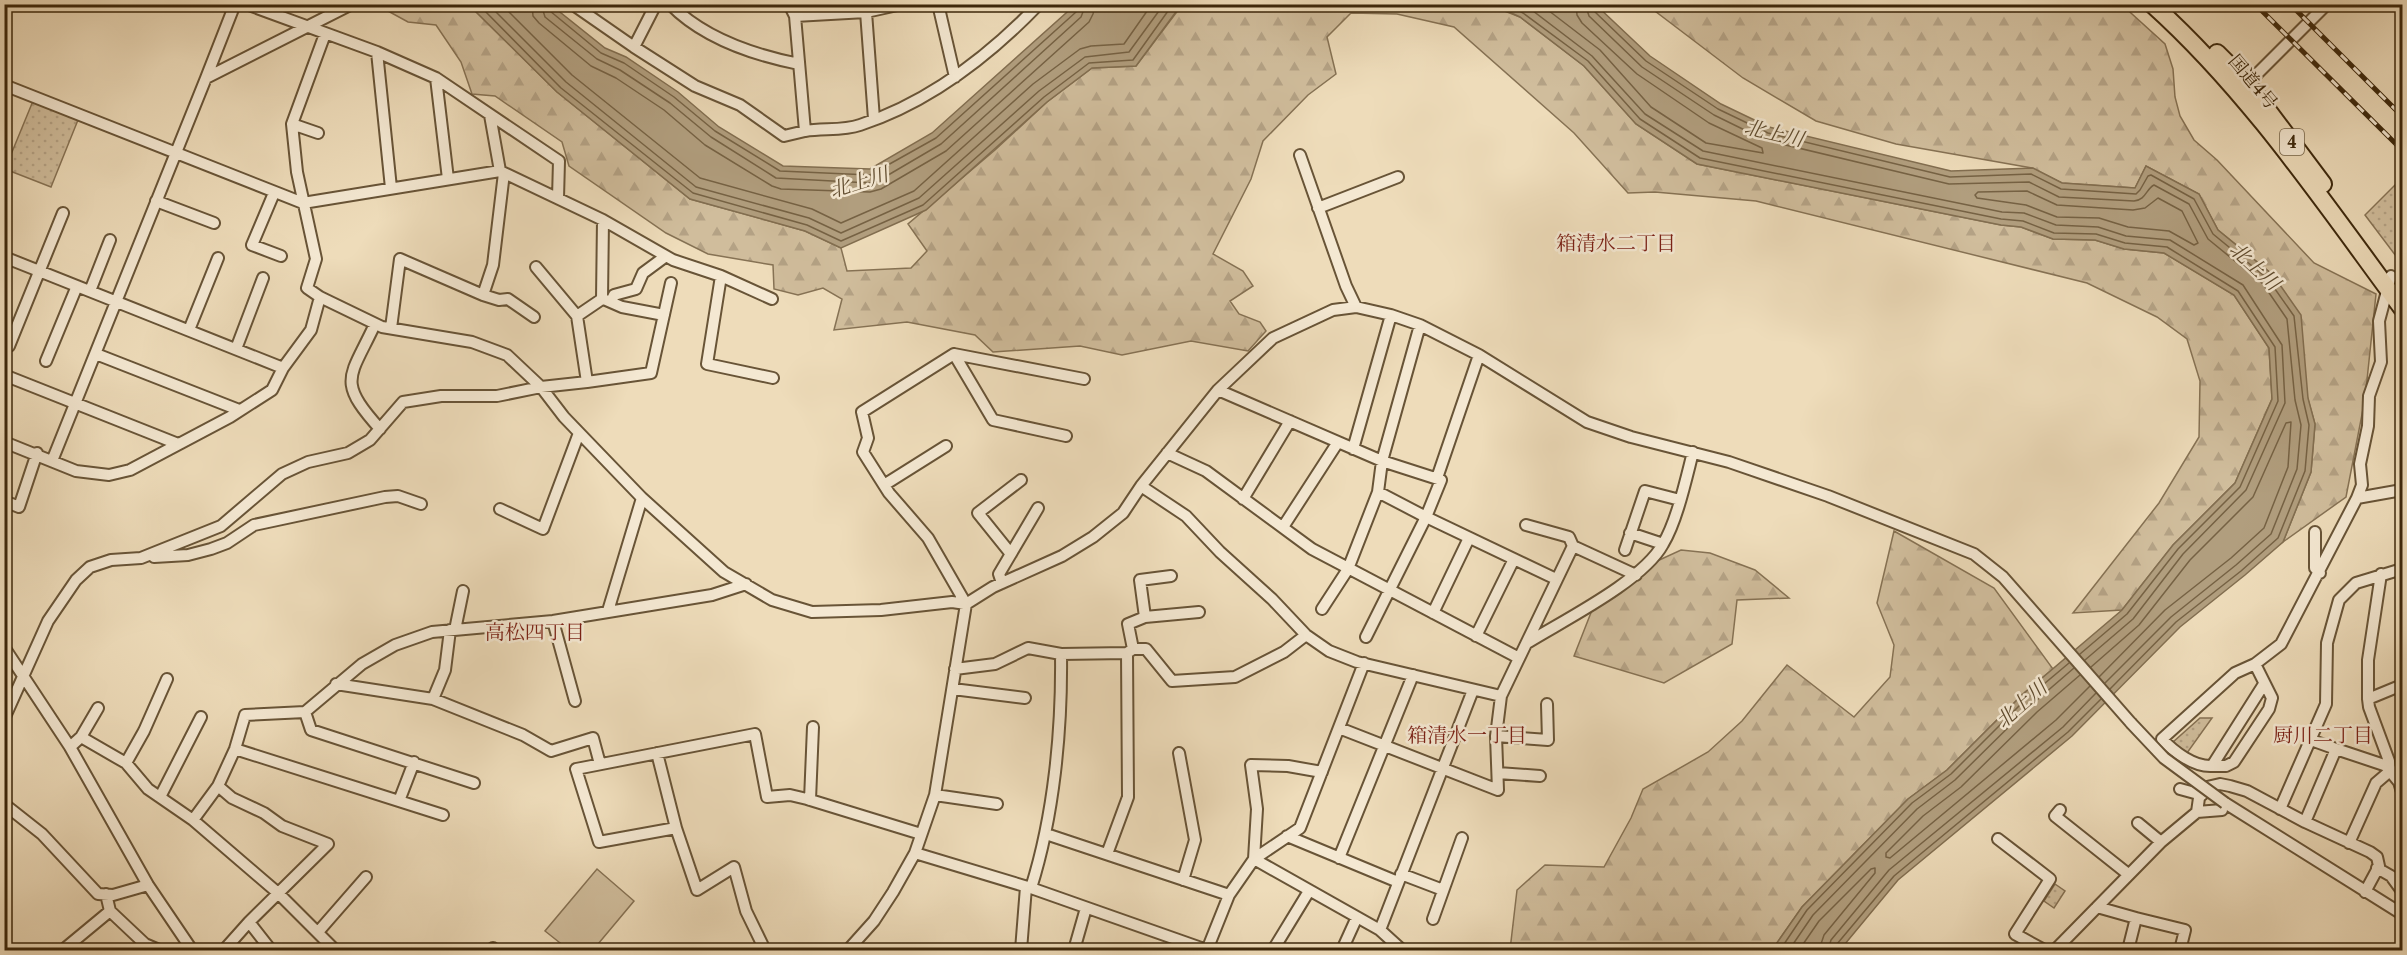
<svg xmlns="http://www.w3.org/2000/svg" width="2407" height="955" viewBox="0 0 2407 955" font-family="'Libre Caslon Text','Noto Serif JP',serif">
	<style>
		.green { fill: url(#green-dots); stroke: #867254; stroke-width: 1.5 }
		.forest { fill: url(#forest-firs); stroke: #867254; stroke-width: 1.5 }
		.pitch { fill: #d0bd9c; stroke: #867254; stroke-width: 1.5 }
		.water { fill: #b19e7e; stroke: #826e50; stroke-width: 1.5 }
		.lines { fill: none; stroke-linecap: round; stroke-linejoin: round }
		.shore { stroke: #766244; stroke-width: 1.5 }
		.minor-casing { stroke: #685437; stroke-width: 14 }
		.highway-casing { stroke: #3c270b; stroke-width: 20 }
		.minor { stroke: #f4e8d2; stroke-width: 10 }
		.highway { stroke: #eedcba; stroke-width: 16 }
		.rail-casing { stroke: #3c270b; stroke-width: 5 }
		.rail { stroke: #f4e8d2; stroke-width: 3; stroke-dasharray: 9; stroke-linecap: butt }
		.minor-bridge-casing { stroke: #685437; stroke-width: 14; stroke-linecap: butt }
		.minor-bridge { stroke: #f4e8d2; stroke-width: 10 }
		.labels { text-anchor: middle; stroke-width: 5; stroke-linejoin: round; paint-order: stroke }
		.shield { fill: #f4e8d2; stroke: #736147; stroke-width: 1.5 }
		.shield-label { font-size: 16px; font-weight: bold; fill: #3c270b }
		.street-label { font-size: 18px; fill: #3c270b; stroke: #f4e8d2 }
		.water-label { font-size: 20px; font-style: italic; fill: #5f4b2e; stroke: #f4e8d2 }
		.neighbourhood-label { font-size: 20px; fill: #7a1f14; stroke: #f4e8d2 }
	</style>
	<defs>
		<pattern id="green-dots" width="8" height="8" patternUnits="userSpaceOnUse" patternTransform="scale(1.5)"><rect width="8" height="8" fill="#d0bd9c"/><path d="M2 2h.1M6 6h.1" fill="none" stroke="#b4a285" stroke-width="1.8" stroke-linecap="round"/></pattern>
		<pattern id="forest-firs" width="22" height="20" patternUnits="userSpaceOnUse" patternTransform="scale(1.5)"><rect width="22" height="20" fill="#d0bd9c"/><path d="M5 1l3.5 6h-7zM16 11l3.5 6h-7z" fill="#b4a285"/></pattern>
	</defs>
	<rect width="100%" height="100%" fill="#eedcba"/>
	<filter id="stains"><feTurbulence type="fractalNoise" baseFrequency=".00333" numOctaves="4"/><feColorMatrix values="0 0 0 0 .2 0 0 0 0 .09 0 0 0 0 .02 0 0 0 .5 -.17"/></filter>
	<radialGradient id="worn" r=".72"><stop offset=".6" stop-color="#630" stop-opacity="0"/><stop offset="1" stop-color="#630" stop-opacity=".3"/></radialGradient>
	<!-- green -->
	<path class="green" d="M33,101l45,19 -27,67 -46,-18z
		M2402,178v86l-37,-49z
		M2200,718h12l-25,35 -15,-10z
		M2055,884l10,7 -11,17 -10,-7z"/>
	<!-- forest -->
	<path class="forest" d="M2121,4l44,40 8,25 2,28 5,19 14,24 23,20 97,103 62,31 -11,105 -19,98 -63,45 28,-70 4,-48 -42,-149 -55,-45 -19,-36 -53,-28 -11,22 -73,-5 -30,-15 -136,-24 -80,-23 -73,-43 -96,-73z
		M377,5h92l88,87 133,107 115,32 36,17 6,23 64,-3 16,-17 -19,-27 87,-74 52,-48 45,-34 44,-2 46,-61h307l31,12 64,49 52,58 61,40 304,61 20,2 32,12 42,1 29,9 40,4 70,42 35,53 3,51 -37,84 -62,62 -51,65 -49,3 86,-110 40,-66 1,-56 -13,-42 -30,-22 -70,-34 -331,-82 -101,-9 -27,1 -54,-60 -120,-106 -57,-13 -46,-1 -24,24 9,37 -28,21 -45,46 -12,38 -38,75 30,17 10,15 -23,15 9,13 21,8 6,9 -18,20 -57,-10 -69,14 -42,-9 -87,6 -18,-17 -68,-13 -73,8 8,-31 -19,-11 -25,7 -24,-6 -1,-24 -65,-11 -42,-21 -97,-67 -7,-24 -67,-46 -23,-2 -11,-32 -25,-37 -28,-3z
		M1894,531l100,57 59,81 -28,23 -78,78 -39,29 -106,108 -30,43h-262l7,-60 28,-25 59,2 27,-49 12,-29 65,-37 34,-31 45,-56 67,52 36,-40 4,-32 -17,-42z
		M1681,550l29,3 45,17 34,28 -52,2 -5,44 -68,39 -90,-27 20,-51 61,-43z"/>
	<!-- pitch -->
	<path class="pitch" d="M597,869l37,32 -41,49h-24l-24,-19z"/>
	<!-- water -->
	<path class="water" d="M469,5h82l54,43 21,9 52,35 41,35 64,39 87,3 62,-36 143,-128h106l-45,61 -44,2 -45,34 -121,108 -85,38 -36,-17 -115,-32 -133,-107z
		M1494,5h102l54,51 71,48 48,23 182,44 82,-3 29,15 73,5 11,-22 53,28 19,36 55,45 28,40 7,83 7,26 -4,48 -28,70 -38,33 -65,52 -108,109 -174,144 -58,70h-68l30,-43 106,-108 39,-29 75,-75 100,-85 51,-65 62,-62 37,-84 -3,-51 -35,-53 -70,-42 -40,-4 -29,-9 -42,-1 -32,-12 -20,-2 -304,-61 -61,-40 -52,-58 -64,-49z"/>
	<g class="lines">
		<!-- shore -->
		<path class="shore" d="M478,4l83,84 132,105 114,32 34,16 82,-36 121,-108 45,-34 44,-3 40,-56
			M488,4l78,78 130,105 113,31 32,15 78,-35 120,-107 46,-34 44,-5 35,-48
			M501,4l71,71 128,103 112,31 29,14 73,-32 119,-107 47,-35 11,-3 33,-2 28,-40
			M532,4l1,12 6,7 52,43 25,12 48,32 41,35 67,41 9,3 89,3 11,-3 65,-38 143,-129 4,-8 2,-10
			M541,4l4,13 52,42 23,11 50,33 41,34 65,41 94,5 8,-2 63,-37 140,-127 5,-13
			M548,4l2,7 51,42 23,10 50,34 41,34 65,40 90,4 66,-37 140,-126 2,-8
			M1508,4l15,9 65,48 52,58 60,39 301,61 22,2 31,12 42,1 29,9 42,4 71,44 37,56 3,54 -38,86 -62,62 -51,65 -47,40
			M1524,4l68,52 53,58 58,37 299,61 22,1 32,12 42,2 28,9 44,4 73,45 39,60 3,58 -39,87 -63,64 -50,65 -48,41
			M1540,4l60,46 51,57 55,36 57,10 -1,-5 -53,-25 -72,-49 -55,-51 -5,-8 -1,-11
			M1585,4l4,12 53,51 72,48 51,25 184,44 80,-2 30,15 75,4c12,-1 12,-12 20,-16l35,19 19,35 55,45 24,35 8,81 6,25 -4,44 -26,65 -35,31 -65,52 -66,66
			M1592,4l2,7 52,50 72,48 50,24 182,44 81,-3 30,15 75,5 4,-4 8,-14 3,-1 43,24 19,35 55,45 26,37 9,83 6,26 -4,46 -27,67 -37,33 -65,51 -66,67
			M2027,191l30,14 76,5 12,-2 13,-10 24,13 16,32 -4,2 -25,-14 -41,-4 -29,-9 -42,-1 -31,-12 -49,-7 -2,-3 3,-3z
			M2091,667l48,-42 51,-65 63,-63 33,-74 5,-1 -3,45 -24,61 -33,30 -66,52 -66,67
			M2080,675l-43,37 -76,75 -38,29 -37,37v4l4,1 166,-138 34,-34
			M1780,950l27,-40 105,-107 39,-29 75,-75 43,-36
			M1789,950l24,-35 104,-106 38,-29 76,-75 43,-37
			M1799,950l20,-29 52,-52 4,-1v5l-51,62 -5,15
			M1828,950l3,-10 58,-70 174,-143 33,-34
			M1836,950l1,-6 57,-68 174,-144 33,-33"/>
		<defs>
			<path id="minor" d="M246,4l131,48 59,26 123,83 -1,37
				M572,4l62,43
				M656,4l-22,43 61,39 45,19 44,31 21,-5
				M670,4c33,34 84,51 129,60
				M789,4l6,12 10,115c18,-3 38,0 55,-6 70,-23 128,-68 179,-121
				M938,4l17,73
				M866,12l8,107
				M795,16l71,-4 36,-8
				M325,34l-33,90 5,48 19,87 -9,29 13,9 62,30 90,15 35,13 34,32 23,30 78,81 82,74 48,28 40,12 69,-2 71,-8 14,2 27,-17 69,-31 31,-19 30,-24 18,-27 77,-96 55,-52 60,-28 23,-3 35,8 29,10 59,30 108,67 44,15 98,25 99,34 146,58 29,23 128,146
				M377,52l14,136
				M206,78l29,-74
				M436,78l12,101
				M4,85l299,118 197,-32 103,49 70,40 48,16 51,23
				M2243,88l84,-84
				M490,115l10,56
				M292,124l26,9
				M1300,155l46,131 10,21
				M274,193l-22,52 29,11
				M156,201l58,22
				M1318,208l80,-31
				M4,257l279,111
				M536,267l41,49
				M721,276l-14,88 66,14
				M90,291l20,-51
				M483,295l10,-30 11,-92
				M606,300l16,7 42,8
				M611,302l3,-7 22,-6 7,-16 23,-17
				M375,324c-25,54 -39,56 5,105
				M391,328l9,-69 83,36 16,5 9,-1 26,18
				M189,330l29,-72
				M9,346l54,-133
				M236,349l27,-71
				M96,354l143,56
				M954,354l39,66 73,16
				M46,361l31,-75
				M4,375l174,69
				M587,382l64,-9 20,-90
				M1218,390l164,71 59,19 -15,37 130,62
				M4,442l72,29 33,4 21,-5 100,-53 42,-27 11,-22 28,-38 9,-33
				M1353,449l38,-134
				M1167,453l39,18 106,78 207,109
				M52,461l154,-383 146,-74
				M1437,478l42,-123
				M884,485l62,-39
				M1141,486l45,30 34,36 52,47 34,36 23,16 28,11 144,34
				M2357,498l5,-13 -2,-21 8,-38 1,-30 12,-34 -2,-41 12,-45
				M1243,499l47,-78
				M4,501l15,6 18,-54
				M500,509l43,20 36,-96
				M1526,525l43,12 4,9
				M1283,527l55,-85
				M2315,532v36l5,5
				M1630,533l33,11
				M1625,550l20,-59 35,9
				M1011,554l-33,-41 43,-33
				M154,557l34,-2 23,-6 16,-6 27,-18 131,-28 13,-1 23,8
				M1002,583l-3,-9 39,-66
				M1322,609l26,-40 30,-77
				M608,611l34,-113
				M1433,613l36,-75
				M1145,617l54,-5
				M553,621l22,80
				M455,630l8,-39
				M1476,636l38,-77
				M1366,637l60,-120 -48,-25 4,-31 38,-136
				M1527,643c37,-23 116,-62 136,-99 14,-23 23,-65 30,-92
				M4,647l66,100 78,138 44,65
				M1133,649l-5,-25 17,-7 -5,-37 31,-4
				M2255,664l17,34 -3,11 -35,53 -8,4h-14l52,-82
				M955,669l40,-5 33,-16 33,6 66,-1 6,-4h13l26,32 63,-4 49,-25 22,-17
				M336,684l97,15 90,36 28,16 42,-13 7,26
				M953,689l72,9
				M433,699l12,-29 5,-40
				M2368,699v-39l13,-86
				M305,712l6,18 163,53
				M4,719l44,-98 28,-41 14,-13 21,-7 30,-2 80,-32 61,-52 26,-12 40,-9 22,-13 33,-38 38,-6h56l44,-9 46,-5 -10,-66 25,-17 1,-79
				M1339,728l159,62 -2,-54 52,4 -1,-36
				M1496,736l5,-40 72,-150 63,29
				M81,737l17,-29
				M2311,740l25,9
				M70,747l11,-10 45,26 22,26 45,31 25,-34 17,-37 10,-34 60,-3 57,-48 33,-19 37,-13 121,-11 159,-26 34,-11
				M235,749l208,66
				M657,753l19,75
				M1179,753l16,87 -12,40
				M126,763l18,-32 23,-52
				M2212,766c-18,1 -38,-14 -50,-27l73,-66 20,-9 26,-20 76,-146 45,-8
				M2390,771l-1,-10 -20,-54 -1,-8 34,-14
				M1498,773l42,3
				M218,786l14,12 32,15 18,13 46,18 -79,78 -25,28
				M2180,789l22,6
				M935,795l62,9
				M160,797l41,-80
				M810,800l3,-73
				M399,801l15,-39
				M2225,803l177,111
				M4,804l38,30 56,60 15,1 35,-10
				M2280,809l46,-105 1,-61 12,-43 17,-17 46,-14
				M2060,810l-5,6 73,58
				M2197,812l2,-14 8,-11 13,-3 10,2 17,5 58,31 65,30 7,5 2,9 -14,26
				M193,820l85,73 57,57
				M2305,822l31,-73 48,16 16,11 2,-1
				M2138,823l23,19
				M1046,834l183,61
				M1287,836l111,46
				M1998,839l52,40 -35,55 29,16
				M2349,843l27,-60 14,-12 9,11 3,10
				M915,853l116,35 176,62 22,-55 25,-36 46,-31 64,-165
				M1107,854l21,-57 -1,-144
				M1339,858l74,-183
				M1254,859l126,71 22,20
				M1254,859l3,-50 -6,-44 37,1 34,6
				M2377,868l14,8 11,15
				M1401,874l42,16
				M1031,888c23,-73 31,-158 30,-234
				M106,894l4,17 35,33 14,6
				M2097,907l39,11 -8,32
				M2136,918l49,12 -5,20
				M1433,919l29,-81
				M249,922l22,28
				M1380,930l93,-240
				M318,932l48,-55
				M63,950l47,-39
				M491,950l2,-2
				M765,950l-19,-39 -12,-44 -37,23 -21,-62 -77,14 -23,-73 179,-35 12,63 23,-2 17,4 114,35
				M848,950l26,-29 19,-29 22,-39 20,-58 31,-191 -38,-66 -39,-45 -26,-41 5,-14 -6,-26 92,-58 130,25
				M1021,950l5,-63
				M1074,950l12,-42
				M1273,950l36,-59
				M1342,950l15,-33
				M2055,950l106,-108 36,-30 25,-2"/>
			<path id="highway" d="M2152,4c98,88 172,199 250,304
				M2217,53l31,31 75,100"/>
		</defs>
		<!-- minor casing -->
		<use href="#minor" class="minor-casing"/>
		<!-- highway casing -->
		<use href="#highway" class="highway-casing"/>
		<!-- minor -->
		<use href="#minor" class="minor"/>
		<!-- highway -->
		<use href="#highway" class="highway"/>
		<defs>
			<path id="rail" d="M2255,4l147,146
				M2290,4l112,112"/>
		</defs>
		<!-- rail casing -->
		<use href="#rail" class="rail-casing"/>
		<!-- rail -->
		<use href="#rail" class="rail"/>
		<defs>
			<path id="minor-bridge" d="M2131,723l33,35 61,45"/>
		</defs>
		<!-- minor-bridge casing -->
		<use href="#minor-bridge" class="minor-bridge-casing"/>
		<!-- minor-bridge -->
		<use href="#minor-bridge" class="minor-bridge"/>
	</g>
	<g class="labels">
		<!-- shield labels -->
		<rect class="shield" x="2280" y="129" width="24" height="26" rx="4.5"/>
		<g class="shield-label">
			<text x="2292" y="148">4</text>
		</g>
		<!-- street labels -->
		<g class="street-label">
			<text transform="translate(2253 82) rotate(50)" y="6">国道4号</text>
		</g>
		<!-- water labels -->
		<g class="water-label">
			<text transform="translate(1774 133) rotate(13)" y="7">北上川</text>
			<text transform="translate(859 182) rotate(-17)" y="7">北上川</text>
			<text transform="translate(2255 266) rotate(43)" y="7">北上川</text>
			<text transform="translate(2021 704) rotate(-41)" y="7">北上川</text>
		</g>
		<!-- neighbourhood labels -->
		<g class="neighbourhood-label">
			<text x="1616" y="250">箱清水二丁目</text>
			<text x="535" y="639">高松四丁目</text>
			<text x="1467" y="742">箱清水一丁目</text>
			<text x="2323" y="742">厨川二丁目</text>
		</g>
	</g>
	<!-- margin -->
	<rect width="2407" height="955" fill="none" stroke="#eedcba" stroke-width="24"/>
	<rect x="6" y="6" width="2395" height="943" fill="none" stroke="#3c270b" stroke-width="3"/>
	<rect x="12" y="12" width="2383" height="931" fill="none" stroke="#3c270b" stroke-width="1.5"/>
	<rect width="100%" height="100%" filter="url(#stains)"/>
	<rect width="100%" height="100%" fill="url(#worn)"/>
</svg>
